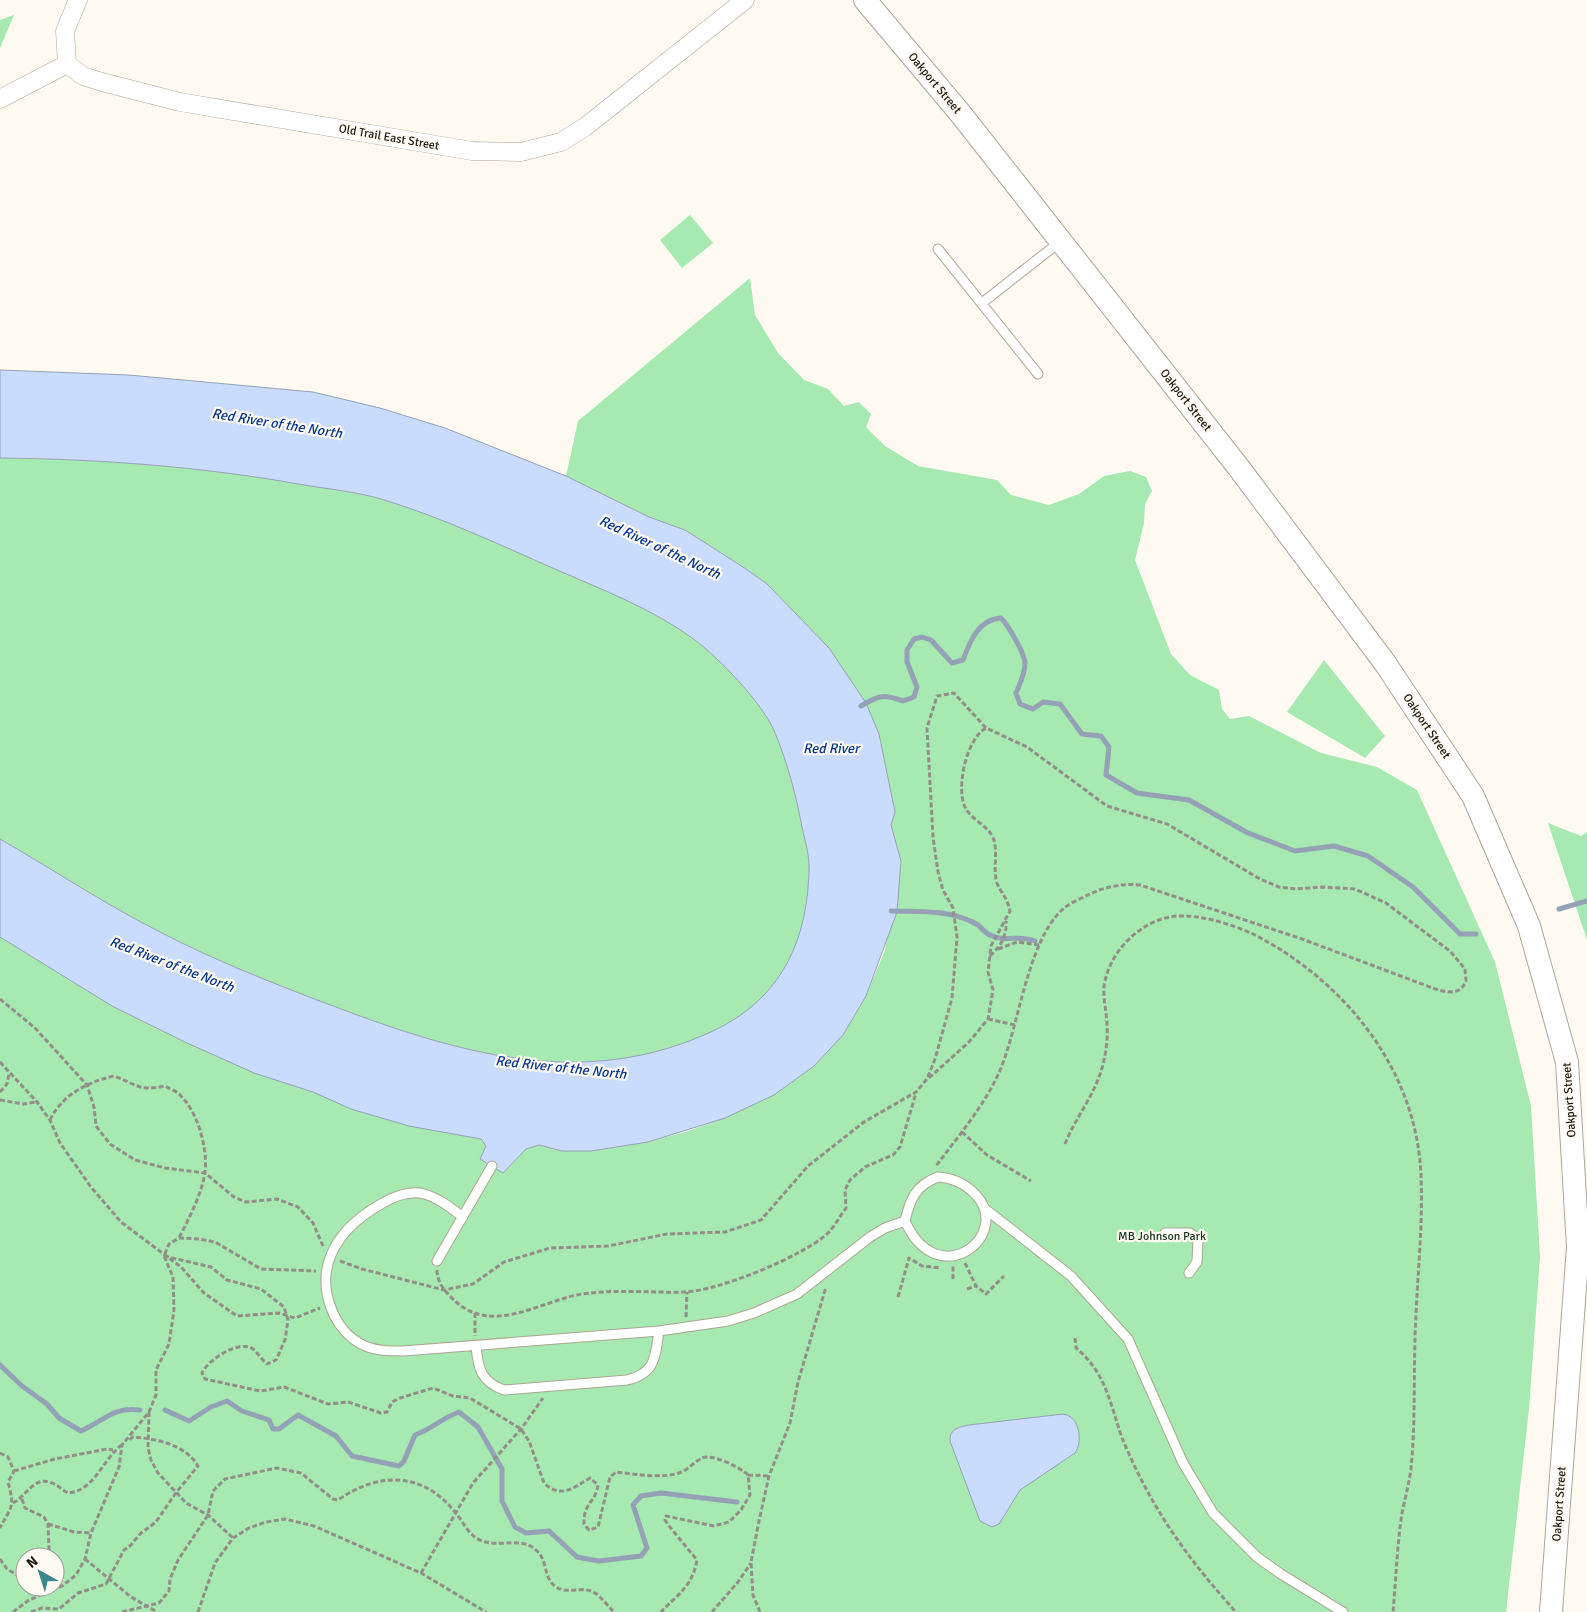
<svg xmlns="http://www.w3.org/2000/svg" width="1587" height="1612" viewBox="0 0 1587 1612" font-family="Signika,sans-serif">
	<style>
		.green { fill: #a6e9b1; fill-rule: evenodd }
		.water { fill: #c9dcfd; stroke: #95a1b6 }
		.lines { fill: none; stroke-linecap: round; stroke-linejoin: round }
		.stream { stroke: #95a1b6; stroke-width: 5 }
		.service-casing { stroke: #aea594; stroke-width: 11 }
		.minor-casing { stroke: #aea594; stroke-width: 19 }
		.tertiary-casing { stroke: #aea594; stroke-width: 24 }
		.path { stroke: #938f88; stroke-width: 3; stroke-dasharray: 5 2.5; stroke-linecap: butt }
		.service { stroke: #fff; stroke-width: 9 }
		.minor { stroke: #fff; stroke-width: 18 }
		.tertiary { stroke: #fff; stroke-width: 22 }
		.labels { text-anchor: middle; stroke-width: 4.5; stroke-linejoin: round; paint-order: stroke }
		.street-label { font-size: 12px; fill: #1b1811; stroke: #fefaf2 }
		.park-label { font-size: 12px; fill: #12351a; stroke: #fefaf2 }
		.water-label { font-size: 14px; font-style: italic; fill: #05358e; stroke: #fefaf2 }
	</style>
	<rect width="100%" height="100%" fill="#fefaf2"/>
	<!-- green -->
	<path class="green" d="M14,15l-14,33v-28z
		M690,215l23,28 -31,25 -22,-28z
		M750,278l5,37 23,38 26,27 24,9 16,17 15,-4 12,12 -5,13 19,19 33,20 79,14 14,15 38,10 30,-11 25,-18 26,-5 16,6 6,14 -7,13 -1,19 -9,37 36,94 19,21 29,15 3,19 8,10 19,-3 72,37 56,14 40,23 78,172 36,144 9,151 -11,152 -23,203h-1506v-675l112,69 73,36 69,31 59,19 38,17 58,17 72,13 5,7 -6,13 23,14 23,-24 13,-4 23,6h29l57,-9 40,-11 37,-13 49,-23 40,-29 29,-31 23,-39 19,-46 16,-89 -10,-36 4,-13 -16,-78 -13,-31 -37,-55 -62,-64 -21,-15 -61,-39 -36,-13 -83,-41 12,-55zM25,1557h30v30h-30z
		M0,458c101,1 205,9 304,27 25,4 53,7 77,14 60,18 117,45 174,70 48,21 98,40 140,71 25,19 64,60 78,88 13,30 22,63 28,94 3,16 9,33 8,49 -2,71 -28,127 -94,159 -132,63 -261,22 -390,-27 -55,-21 -111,-43 -163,-70 -56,-28 -108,-63 -162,-94z
		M1324,660l61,76 -20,22 -78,-46z
		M1548,823l33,13 6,-4v108z"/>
	<!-- water -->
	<path class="water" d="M0,370l129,5 184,17 67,16 65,20 121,48 83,41 36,13 61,39 21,15 62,64 37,55 13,31 16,78 -4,13 10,36 -4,51 -31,84 -23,39 -29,31 -40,29 -49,23 -77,24 -57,9h-29l-23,-6 -13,4 -23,24 -23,-14 6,-13 -5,-7 -72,-13 -58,-17 -38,-17 -59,-19 -69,-31 -73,-36 -112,-69v-98c54,31 106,66 162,94 52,27 108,49 163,70 129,49 258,90 390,27 66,-32 92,-88 94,-159 1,-16 -5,-33 -8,-49 -6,-31 -15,-64 -28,-94 -14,-28 -53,-69 -78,-88 -42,-31 -92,-50 -140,-71 -57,-25 -114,-52 -174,-70 -24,-7 -52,-10 -77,-14 -99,-18 -203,-26 -304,-27z
		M1063,1414c17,2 20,28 12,39l-55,37 -21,34 -7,3 -12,-6 -30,-80c-1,-12 9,-14 19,-16z"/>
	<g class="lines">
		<!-- stream -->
		<path class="stream" d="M861,706c18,-11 23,-12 42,-5l11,-4 3,-10 -10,-25v-12l7,-11 8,-2 9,3 21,23 11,-3c7,-19 15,-40 38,-42 7,7 24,36 24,45 0,11 -5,20 -9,30l4,11 13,5 10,-7 17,2 22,30 19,2 8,11 -3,28 31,18 52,7 59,33 47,18 39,-5 34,10 45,31 47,47h16
			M1559,909l28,-8
			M891,911c29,1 60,-2 87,14 4,3 7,8 12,10 16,8 27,-1 45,6
			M0,1365l22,21 25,18 12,14 22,13c25,-11 30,-24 59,-21
			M165,1410l24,11 22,-14 16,-6 15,10 27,9 4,9h6l19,-14 38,21 16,20 47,10 5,-5 11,-26c17,-6 27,-17 44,-23l19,15 24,42v32l13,26 11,6 23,-2 28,26 22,4 42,-5 6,-8 -14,-43 8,-9 20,-3 76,9"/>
		<defs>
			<path id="service" d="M938,249l100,125
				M982,303l79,-62
				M938,1177c15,1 27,6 38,18 37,40 -38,100 -71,26 5,-22 11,-36 33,-44z
				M984,1208l87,68 57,63 55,124 30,50 44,44 24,17 62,38
				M463,1217c-12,-9 -24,-19 -39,-23 -15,-4 -31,3 -43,10 -21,12 -41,29 -50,51 -14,32 2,77 34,91 12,5 25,5 38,5l256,-20 69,-10 26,-8 43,-19 73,-57 15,-9 20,-7
				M1165,1233h25l8,6 -1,23 -8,11
				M437,1261l55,-95
				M476,1346c2,22 5,36 28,44l123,-10c29,-7 28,-23 32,-49"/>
			<path id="minor" d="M67,64l16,12 19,6 78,20 292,49 49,1 40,-10 24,-15 160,-127
				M67,64l-2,-33 13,-31
				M0,99l67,-35"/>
			<path id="tertiary" d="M865,0l95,113 279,355 146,195 88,133 56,130 38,136 11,185 -27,365"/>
		</defs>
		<!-- service casing -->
		<use href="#service" class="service-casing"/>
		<!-- minor casing -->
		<use href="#minor" class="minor-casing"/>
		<!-- tertiary casing -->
		<use href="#tertiary" class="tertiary-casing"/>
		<!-- path -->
		<path class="path" d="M998,949l19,-7 23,3
			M990,956c11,-10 17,-20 16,-35
			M0,999l35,29 52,57 7,22 2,19 14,18 25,16 30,8 40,5 29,24 12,5 31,-3 21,8 15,16 10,23
			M988,1019l27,6
			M0,1062l37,40 13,18 10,23 31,44 30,35 60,45 23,26 33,23 42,-3 16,5 25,-10
			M929,1078l40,-36 19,-23 5,-29 -5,-18 3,-26 19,-35c-3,-14 -9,-18 -13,-28 -5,-15 3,-36 -6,-49 -6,-9 -19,-15 -25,-25 -11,-19 0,-70 20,-81
			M0,1092l7,-8 2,-10
			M0,1100l23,4 14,-2
			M50,1120c12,-25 37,-38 64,-44 23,8 24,16 51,10 5,3 12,5 16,10 17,17 27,53 24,76 -3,22 -16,46 -26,66
			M962,1132l25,23 44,26
			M1065,1144c11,-28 31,-50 38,-80 3,-12 5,-25 4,-38 0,-13 -4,-26 -3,-39 4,-35 38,-69 74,-71 24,-1 53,8 75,18 92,47 164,136 168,242 2,46 -3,93 -5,139 -3,51 0,103 -5,154 -2,15 -6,29 -9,44 -5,33 -6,66 -9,99
			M164,1256l47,11 16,13 34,9 23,18 4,13 -3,20 -9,20 -9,4c-5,-4 -9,-11 -14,-15 -14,-10 -45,11 -51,24l3,6 55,12 24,-4 44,17 20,-2 33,11 6,-1 5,-10 8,-4 33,-10 20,8 17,2 51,31 8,12 15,42c17,16 29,5 46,-5l8,7c-2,17 -15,18 -14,39l5,6 9,-3 12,-50 6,-5c20,2 44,7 63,1 9,-3 15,-11 23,-15 10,-5 39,10 46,17l2,20 -9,15 -12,12 -15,4 -48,-10 -1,4 4,6 28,34c-5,27 -18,33 -36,52
			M340,1261l22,8 82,21 29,-6 31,-22 46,-14 58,-2 59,-12 58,-2 36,-12 47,-54 56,-44 52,-30 11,-13 8,-20 17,-61 5,-61 -4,-29 -10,-18 -5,-18 -5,-35 -6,-109 10,-32 17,-3 32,35 41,19 80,59 60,18 93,55 19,8 17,2 26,-2 33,2 31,14 64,48 15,18 1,12c-5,13 -16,12 -28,9l-136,-51 -162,-54c-18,-2 -36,2 -52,10 -8,4 -19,8 -26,15 -34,31 -43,114 -61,158 -15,36 -42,67 -65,98
			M965,1263l11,23 10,8 18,-18
			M437,1270c0,11 6,19 13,26 39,43 89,5 132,-2 35,-5 69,-1 103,-2 33,-1 119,-36 143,-59 7,-7 12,-17 18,-25l-1,-18 5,-10 15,-13 28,-12 7,-8 16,-54
			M953,1279v-14
			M967,1289l9,-3
			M898,1297l11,-39 13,8 18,2
			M475,1313v23
			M686,1317l1,-25
			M1075,1338l1,10c30,25 34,55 46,90 8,19 18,40 28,58 24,43 52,78 84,114l3,2
			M149,1412l-1,36 3,12 7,13 28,30 22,12 25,23
			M0,1453l8,4 6,14 -6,11c7,26 4,23 -8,46
			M14,1471l41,-12 52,-10 6,1
			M748,1475l21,1
			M22,1499l3,9 19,9 4,7 1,25 11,13 -5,9
			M13,1503c13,-6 21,-28 39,-20 6,2 10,7 16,10 27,-2 35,-35 55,-49
			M48,1524l26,8 17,1
			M0,1559l7,10 18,11
			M85,1559l46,38 26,15
			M421,1573l52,-90 48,-54 22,-31
			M13,1612l16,-12 33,-14 14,-11 9,-16 6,-26 28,-66 3,-22 27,-33 7,-17v-25l13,-26 5,-34 -1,-33 -9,-21 5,-12 10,-6 20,1 16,3 46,27 55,2
			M31,1612l11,-4 17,1 19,-16 28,-9 18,-34 7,-5 9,-11 16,-12 19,-28 23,-28c-13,-22 -42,-27 -65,-29l-5,4
			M122,1612l37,-9 10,-12 1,-12 8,-19 30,-45 5,-24 12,-12 52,-11 24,5 32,26 5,1c40,-28 84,-29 117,12 8,9 13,23 25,28 18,9 42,-5 57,11 11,10 6,27 19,36 13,8 27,-2 39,6 7,5 13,13 19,19
			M198,1612l17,-49 18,-25 16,-10 17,-6 19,-3 29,7 107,47 65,39
			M712,1612l26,-30 13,-19
			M760,1612l-7,-17 -2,-33 8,-41 10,-45 21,-53 8,-41 28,-95"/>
		<!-- service -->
		<use href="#service" class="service"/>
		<!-- minor -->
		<use href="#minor" class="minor"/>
		<!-- tertiary -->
		<use href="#tertiary" class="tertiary"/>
	</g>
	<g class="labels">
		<!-- street labels -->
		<g class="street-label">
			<text transform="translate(935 83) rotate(50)" y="4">Oakport Street</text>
			<text transform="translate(389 137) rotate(10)" y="4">Old Trail East Street</text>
			<text transform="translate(1186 400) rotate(52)" y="4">Oakport Street</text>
			<text transform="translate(1427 726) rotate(56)" y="4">Oakport Street</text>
			<text transform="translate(1569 1100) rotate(-94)" y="4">Oakport Street</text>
			<text transform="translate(1559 1504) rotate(-86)" y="4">Oakport Street</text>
		</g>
		<!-- park labels -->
		<g class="park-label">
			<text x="1162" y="1240">MB Johnson Park</text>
		</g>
		<!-- water labels -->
		<g class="water-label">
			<text transform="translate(277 423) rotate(9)" y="5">Red River of the North</text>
			<text transform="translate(660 547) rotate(25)" y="5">Red River of the North</text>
			<text x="831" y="753">Red River</text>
			<text transform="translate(172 964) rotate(21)" y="5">Red River of the North</text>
			<text transform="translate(561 1067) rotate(6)" y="5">Red River of the North</text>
		</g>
	</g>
	<!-- north arrow -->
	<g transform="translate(40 1572) rotate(321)"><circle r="24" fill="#fefaf2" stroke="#a3a098"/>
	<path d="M0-4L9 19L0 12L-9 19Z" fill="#3d848c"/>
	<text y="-8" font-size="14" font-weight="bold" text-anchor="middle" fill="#1b1811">N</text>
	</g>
</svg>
